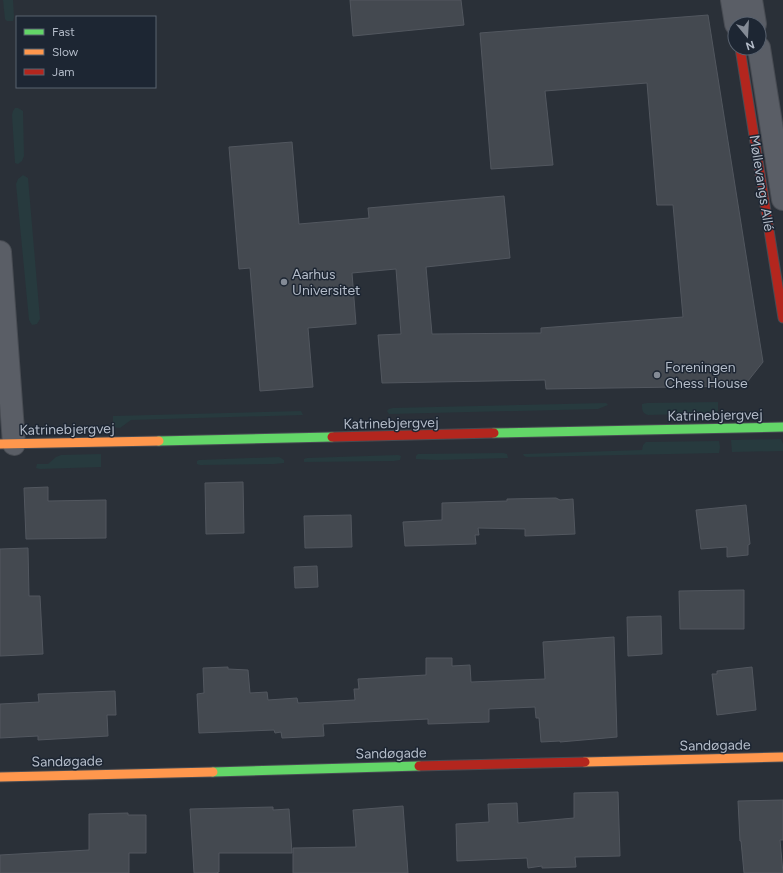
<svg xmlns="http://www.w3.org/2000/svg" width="783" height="873" viewBox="0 0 783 873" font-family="Figtree,sans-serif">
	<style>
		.green { fill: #273a3e }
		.building { fill: #444950; stroke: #52575f }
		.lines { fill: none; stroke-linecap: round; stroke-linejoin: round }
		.street-casing { stroke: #484c53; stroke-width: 24 }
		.fast-casing { stroke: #484c53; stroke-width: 11 }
		.slow-casing { stroke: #484c53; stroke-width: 11 }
		.jam-casing { stroke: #484c53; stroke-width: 11 }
		.street { stroke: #5a5e66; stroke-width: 22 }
		.fast { stroke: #63d668; stroke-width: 9 }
		.slow { stroke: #ff974d; stroke-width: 9 }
		.jam { stroke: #b3261e; stroke-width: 9 }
		.poi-dot { fill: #848b96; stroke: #1d2633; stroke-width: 1.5 }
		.labels { text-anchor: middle; stroke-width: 3; stroke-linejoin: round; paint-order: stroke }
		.street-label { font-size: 14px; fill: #b4bcc9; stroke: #1d2633 }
		.poi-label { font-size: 14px; fill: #b4bcc9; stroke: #1d2633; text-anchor: start }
	</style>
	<rect width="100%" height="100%" fill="#2a3038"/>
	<!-- green -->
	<path class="green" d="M3,0h10l1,17 -1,4h-6l-2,-2z
		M15,108h3l5,3 1,45 -2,5 -4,3 -3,-1 -3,-48 1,-4z
		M23,175l5,3 12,141 -3,5 -5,1 -3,-5 -13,-136 2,-5z
		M718,402v11l-70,2c-6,-2 -6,-5 -6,-11l5,-1z
		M606,403l2,2 -10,4 -209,5 -2,-3 2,-2 4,-1z
		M301,411l2,4 -172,5 -11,8 -7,-1v-11z
		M781,439l2,5v7l-51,1 -1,-12z
		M719,441l1,6 -1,6 -192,4 -3,-1 -1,-2 119,-4 1,-5 3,-3z
		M503,453l4,1 1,4 -71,2 -21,-1v-3l2,-2z
		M101,454v13l-61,2 -4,-1 1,-4h11l8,-7 5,-2z
		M398,455l3,1 -1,4 -6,1 -90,1v-3l3,-1z
		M279,457l5,3v3l-10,1 -74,1 -3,-1v-3l2,-1z"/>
	<!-- building -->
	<path class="building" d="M350,0h111l3,25 -111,11z
		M708,15l55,347 -19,24 -198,3 -1,-9 -163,3 -4,-48 23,-1 -5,-65 -44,4 4,51 -48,4 5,59 -53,4 -10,-123 -11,1 -10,-122 63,-5 7,82 70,-6 -1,-10 136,-12 6,62 -84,9 6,67 109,-1v-5l142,-11 -10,-112h-16l-10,-122 -102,8 8,74 -62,4 -11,-136z
		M243,482l1,51 -38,1 -1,-51z
		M48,487v14l58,-1v38l-80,1 -2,-51z
		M556,498l4,2 13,-1 2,35 -50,2v-7l-47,-1 1,7h-4l1,9 -71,2 -2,-24 39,-2v-17l65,-2v-2z
		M746,505l4,39 -2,1v10l-21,2v-10l-26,2 -5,-39z
		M351,515l1,32 -47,1 -1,-32z
		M28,548l1,48h11l3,58 -43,2v-107z
		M317,566l1,21 -23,1 -1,-21z
		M744,590v39h-64l-1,-38z
		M661,616l1,38 -34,2 -1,-39z
		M614,637l3,100 -57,5v-1l-19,1 -2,-24h-3l-1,-11 -46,2v13l-61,2v-5l-105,5 1,12 -42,2 -1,-6 -6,1 -1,-3 -75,3 -2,-39 7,-1 -1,-25 25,-1v2l20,1 2,23 17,-1 1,8 29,-2 1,5 57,-3 -1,-11h5l-1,-10 68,-4v-17h26v8l18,-1 1,17 74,-3 -2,-37z
		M752,667l4,43 -39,5 -5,-41h5v-3z
		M115,691l1,24h-9l1,21 -70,4v-4l-38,2v-34l39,-2 -1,-8z
		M618,792l2,64 -45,1 1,10 -34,1v-2l-14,2 -1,-10 -70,3 -1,-37 33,-2 -1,-18 29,-1 1,20 56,-5v-25z
		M783,800v40h-3l3,33h-39l-3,-32h-1l-2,-40z
		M403,806l5,67h-115v-25l63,-1 -3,-37z
		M273,807v3l16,-1 3,44h-73v19l-3,1h-22l-4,-64z
		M128,813v2h18v38h-17v20h-129v-18l89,-5v-36z"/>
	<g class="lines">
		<defs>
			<path id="street" d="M732,0l4,24
				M751,0l4,24
				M759,48l24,151
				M0,252l14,192"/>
			<path id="fast" d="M494,433l289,-6
				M159,441l173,-4
				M213,772l206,-6"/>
			<path id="slow" d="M0,444l159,-3
				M585,762l198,-5
				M0,777l213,-5"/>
			<path id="jam" d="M740,48l43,270
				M332,437l162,-4
				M419,766l166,-4"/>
		</defs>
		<!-- street casing -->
		<use href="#street" class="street-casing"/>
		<!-- fast casing -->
		<use href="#fast" class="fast-casing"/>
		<!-- slow casing -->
		<use href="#slow" class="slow-casing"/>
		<!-- jam casing -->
		<use href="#jam" class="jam-casing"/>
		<!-- street -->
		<use href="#street" class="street"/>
		<!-- fast -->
		<use href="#fast" class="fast"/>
		<!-- slow -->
		<use href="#slow" class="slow"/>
		<!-- jam -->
		<use href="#jam" class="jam"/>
	</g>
	<!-- markers -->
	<g class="poi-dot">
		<circle cx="284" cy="282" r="4"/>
		<circle cx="657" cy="375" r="4"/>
	</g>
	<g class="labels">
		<!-- street labels -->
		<g class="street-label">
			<text transform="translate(762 183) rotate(81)" y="5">Møllevangs Allé</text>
			<text transform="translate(715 415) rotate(-1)" y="5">Katrinebjergvej</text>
			<text transform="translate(391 423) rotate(-1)" y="5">Katrinebjergvej</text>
			<text transform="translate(67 429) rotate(-1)" y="5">Katrinebjergvej</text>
			<text transform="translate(715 745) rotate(-1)" y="5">Sandøgade</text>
			<text transform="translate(391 753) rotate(-1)" y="5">Sandøgade</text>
			<text transform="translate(67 761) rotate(-1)" y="5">Sandøgade</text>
		</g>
		<!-- poi labels -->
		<g class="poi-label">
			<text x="292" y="279">Aarhus<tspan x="292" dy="16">Universitet</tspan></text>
			<text x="665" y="372">Foreningen<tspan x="665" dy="16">Chess House</tspan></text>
		</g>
	</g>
	<!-- legend -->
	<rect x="16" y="16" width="140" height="72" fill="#1d2633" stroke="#59626f"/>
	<rect x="24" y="29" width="20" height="6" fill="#63d668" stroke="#59626f"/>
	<text x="52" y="36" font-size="12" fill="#b4bcc9">Fast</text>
	<rect x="24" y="49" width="20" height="6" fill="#ff974d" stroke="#59626f"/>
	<text x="52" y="56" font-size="12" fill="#b4bcc9">Slow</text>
	<rect x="24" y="69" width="20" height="6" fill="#b3261e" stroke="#59626f"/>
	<text x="52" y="76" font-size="12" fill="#b4bcc9">Jam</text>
	<!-- north arrow -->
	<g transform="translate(747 36) rotate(162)"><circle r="19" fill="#1d2633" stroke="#59626f"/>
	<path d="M0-3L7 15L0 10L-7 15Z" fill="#848b96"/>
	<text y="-6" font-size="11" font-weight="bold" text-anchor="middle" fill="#b4bcc9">N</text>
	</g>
</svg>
